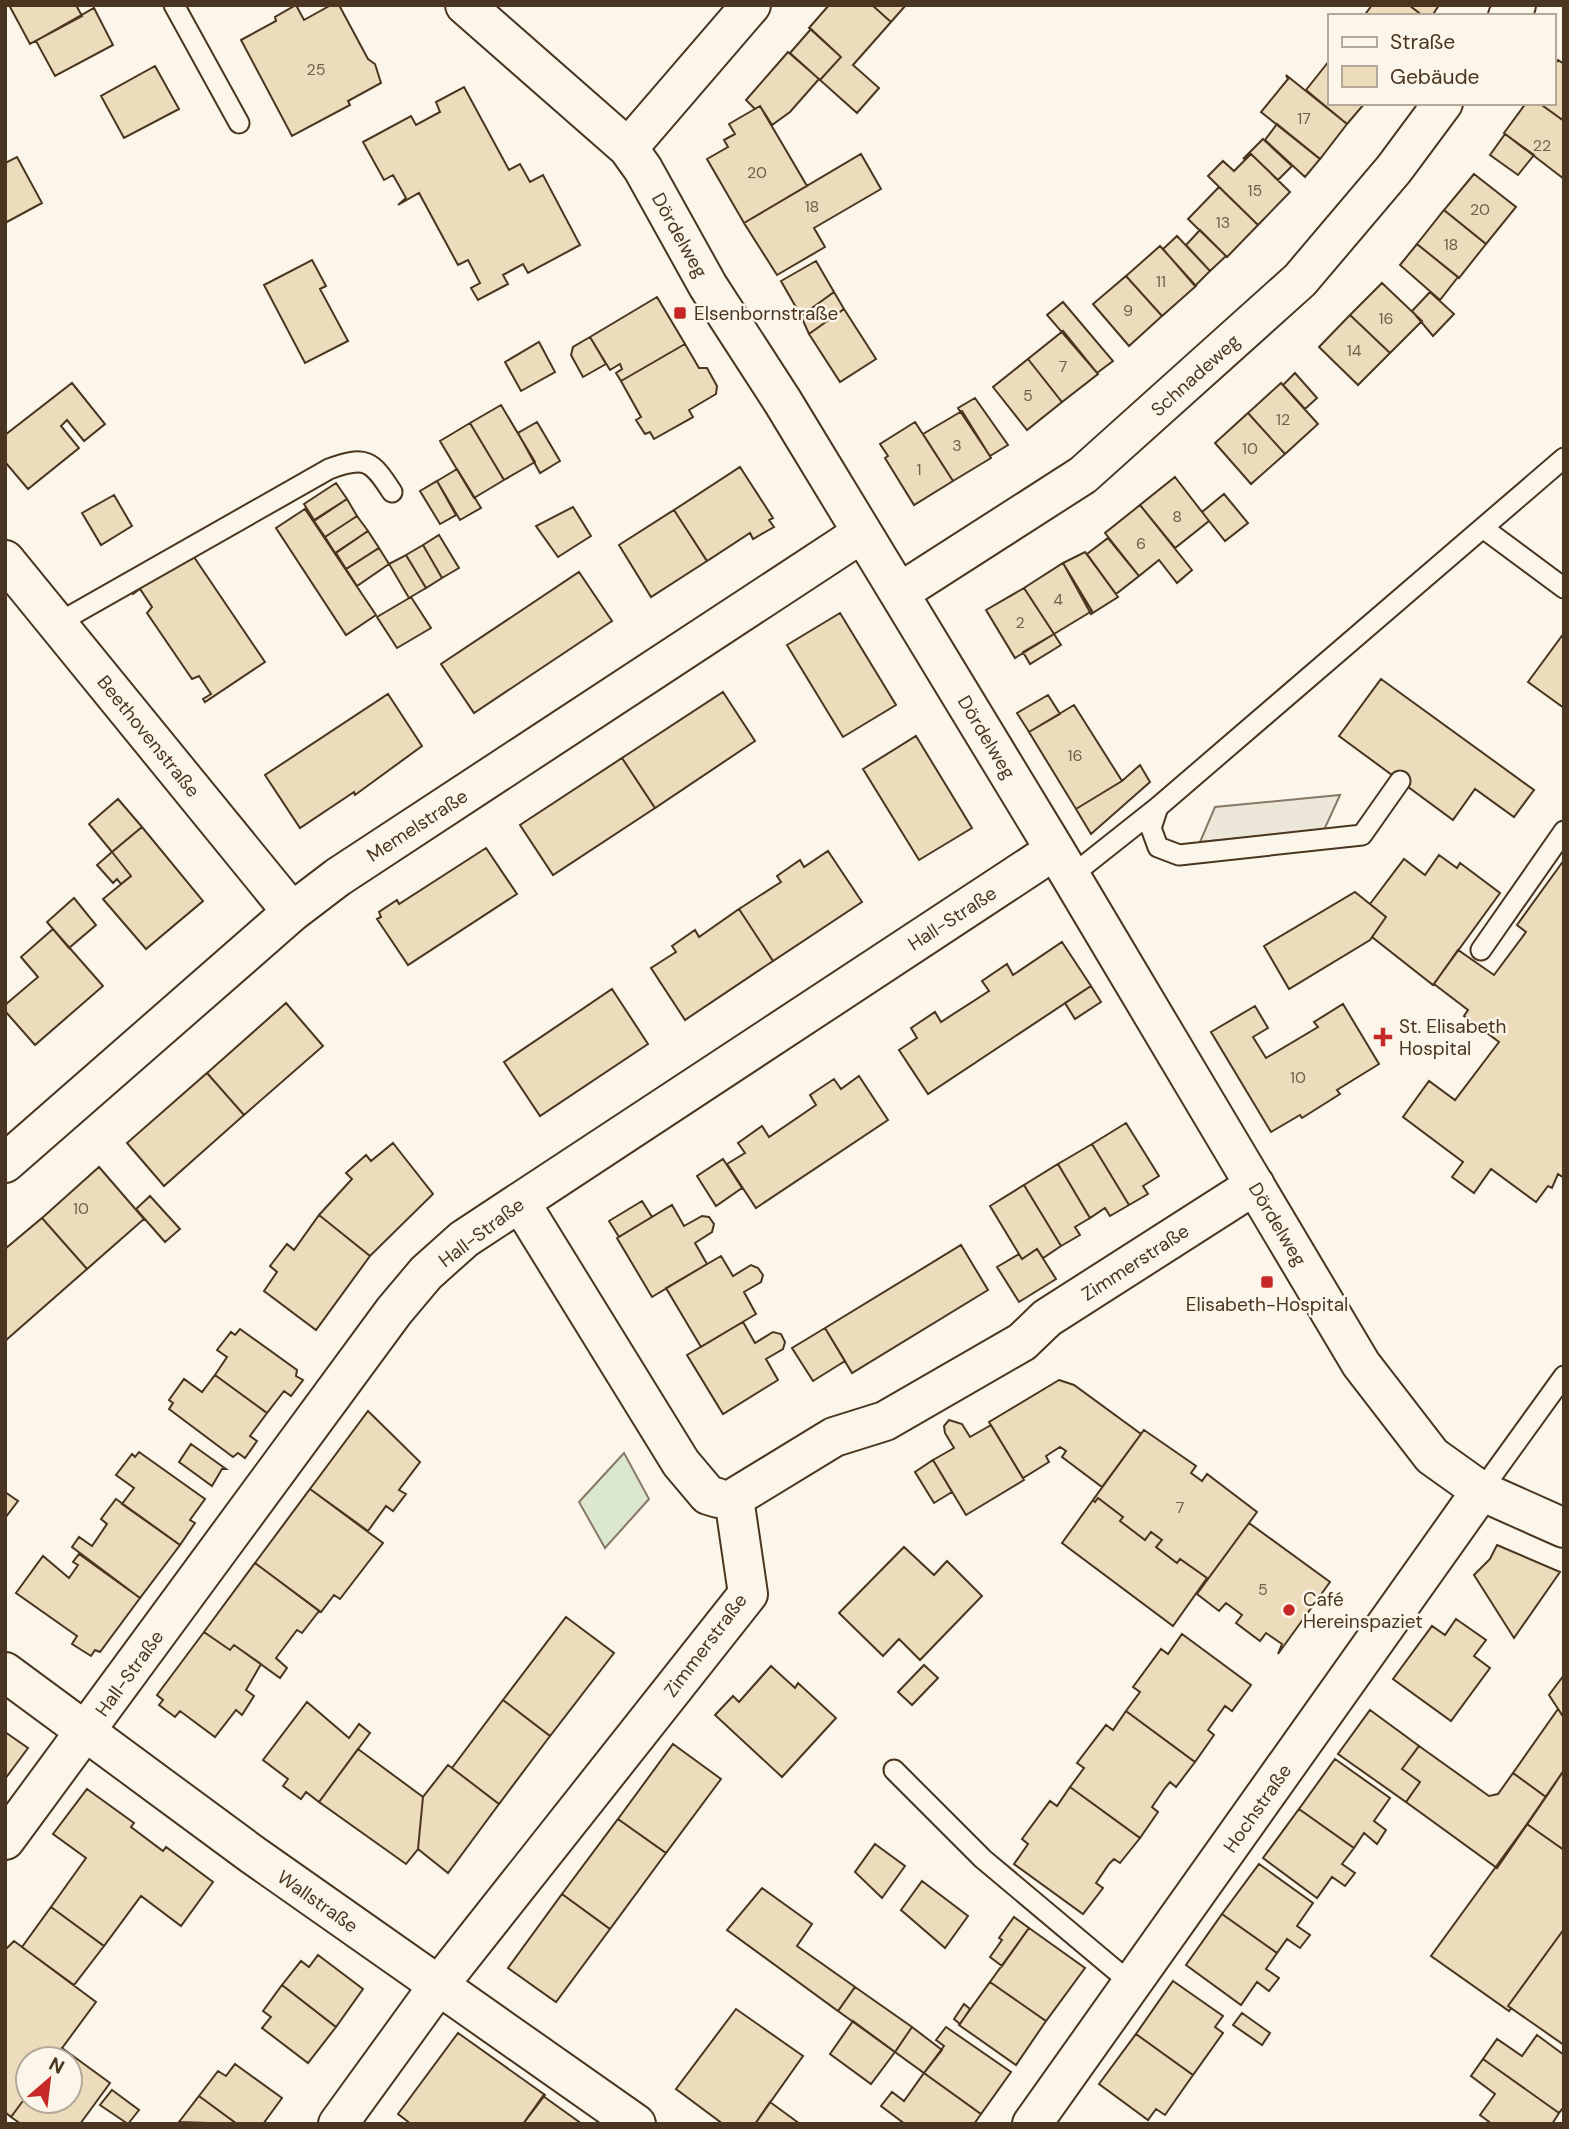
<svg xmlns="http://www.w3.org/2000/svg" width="1569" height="2129" viewBox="0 0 1569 2129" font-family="'DM Sans',sans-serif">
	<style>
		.green { fill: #dce7d0; stroke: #887966; stroke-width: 2 }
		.parking { fill: #ede7d9; stroke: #887966; stroke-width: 2 }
		.building { fill: #ecdcbc; stroke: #4a3520; stroke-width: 2 }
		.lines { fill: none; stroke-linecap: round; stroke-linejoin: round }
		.lane-casing { stroke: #4a3520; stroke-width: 23 }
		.street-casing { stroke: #4a3520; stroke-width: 42 }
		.lane { stroke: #fbf6e9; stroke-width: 19 }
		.street { stroke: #fbf6e9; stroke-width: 38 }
		.poi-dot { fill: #c62828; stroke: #fbf6e9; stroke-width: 2.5 }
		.labels { text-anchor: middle; stroke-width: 5; stroke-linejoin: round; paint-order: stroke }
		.number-label { font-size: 16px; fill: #725f47 }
		.street-label { font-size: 19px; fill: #4a3520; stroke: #fbf6e9 }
		.poi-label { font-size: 19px; fill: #4a3520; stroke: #fbf6e9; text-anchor: start }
	</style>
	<rect width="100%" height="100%" fill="#fbf6e9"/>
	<!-- green -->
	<path class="green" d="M624,1453l25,46 -44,49 -26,-46z"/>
	<!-- parking -->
	<path class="parking" d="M1340,795l-16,35 -124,12 15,-35z"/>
	<!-- building -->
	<path class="building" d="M9,5h67l6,11 -52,28z
		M296,5l8,15 27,-15h8l29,54 7,5 6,19 -33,18 2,4 -58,31 -51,-96 35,-19 -1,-4z
		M829,5h43l19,17 -38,43 26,23 -22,25 -37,-33 21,-23 -32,-29z
		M872,5h34l-15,17z
		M1372,5h37l14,11h-59z
		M1409,5h30l-7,11h-9z
		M94,8l19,37 -58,31 -19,-35z
		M811,29l30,28 -21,23 -30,-27z
		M788,52l31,27 -29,33 -18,13 -12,-19 -5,3 -9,-9z
		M1558,60l6,4v57l-25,-18h14v-36z
		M1329,61v42h36l-18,21 -41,-34z
		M155,66l24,43 -55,29 -23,-42z
		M1286,75l61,49 -27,35 -59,-47 27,-33z
		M464,87l45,83 11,-6 10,18 13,-7 37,70 -52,28 -5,-9 -20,11 5,9 -30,16 -7,-12 9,-5 -12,-23 -10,5 -39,-72 -21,12 8,-7 -13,-23 -9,5 -21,-38 48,-26 5,9 24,-13 -4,-10z
		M1526,103h13l25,18v58l-60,-46z
		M760,106l47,80 -63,37 -37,-64 21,-12 -4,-7 11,-6 -6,-10z
		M1277,124l43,35 -15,18 -40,-37z
		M1505,134l29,21 -16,20 -28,-20z
		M1263,139l29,27 -14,14 -27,-26 -8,5z
		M861,154l20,35 -67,39 11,19 -48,28 -33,-52z
		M1251,154l39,38 -32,33 -50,-49 15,-15 11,10z
		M17,157l25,46 -37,20v-60z
		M1474,174l42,33 -30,37 -42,-34z
		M1219,187l39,38 -31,32 -39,-38z
		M1444,210l42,34 -27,34 -42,-34z
		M1200,230l26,26 -16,15 -24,-26z
		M1177,236l33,35 -15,15 -32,-37z
		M1417,244l41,33 -18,23 -40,-35z
		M1160,246l36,40 -34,30 -36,-40z
		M312,260l14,26 -6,3 28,52 -43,22 -41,-78z
		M816,261l18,31 -33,24 -20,-35z
		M1126,276l36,40 -33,30 -36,-42z
		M1382,283l40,38 -32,32 -40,-38z
		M834,292l10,17 -35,25 -8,-18z
		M1430,292l24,22 -21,22 -21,-25z
		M657,297l28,47 -64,37 -5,-8 6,-4 -2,-5 -10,6 -20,-33z
		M1063,302l50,59 -16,12 -50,-58z
		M844,309l32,50 -36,23 -31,-48z
		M1350,315l40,38 -32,32 -39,-38z
		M1063,331l35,43 -36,28 -34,-43z
		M590,337l16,27 -23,13 -12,-22 2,-8z
		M539,342l16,30 -34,19 -16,-29z
		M685,344l14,24h8l10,18 -1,8 -27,16 4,7 -39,22 -4,-7 -5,2 -9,-14 5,-3 -20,-36z
		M1028,359l34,43 -35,28 -34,-43z
		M1295,373l22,25 -12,11 -22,-24z
		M72,383l33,41 -21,17 -17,-21 -6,6 18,22 -51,41 -23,-27v-27z
		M1281,383l37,41 -33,30 -37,-41z
		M975,398l33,47 -18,11 -32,-48z
		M501,405l34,57 -31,18 -34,-57z
		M962,411l29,47 -38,23 -30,-47z
		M1248,413l37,41 -34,30 -36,-41z
		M537,422l23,39 -20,12 -22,-40z
		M915,422l38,59 -39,24 -29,-47 3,-2 -8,-12z
		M470,423l34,57 -30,18 -34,-57z
		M740,467l33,51 -4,2 5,7 -21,12 -3,-6 -43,28 -33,-51z
		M457,469l24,39 -21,12 -23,-39z
		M1175,477l34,44 -34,27 -35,-43z
		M437,481l19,34 -16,9 -20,-33z
		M336,483l11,16 -33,21 -10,-16z
		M1224,494l24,29 -23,18 -23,-29z
		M114,495l18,31 -31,19 -19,-32z
		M347,499l10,17 -32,21 -11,-16z
		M1140,505l52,65 -15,13 -18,-23 -20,16 -34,-43z
		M573,507l18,29 -33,21 -22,-31z
		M305,509l71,106 -30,20 -70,-107z
		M674,510l33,51 -56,36 -32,-52z
		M357,516l11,15 -33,22 -10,-16z
		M368,531l11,17 -33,21 -10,-16z
		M439,535l20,33 -17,10 -19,-33z
		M1108,538l31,38 -23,18 -29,-40z
		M423,545l19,33 -16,10 -20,-33z
		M379,548l10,16 -32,22 -11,-17z
		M1085,552l33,45 -27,17 -28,-51z
		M406,555l20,33 -17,10 -20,-34z
		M194,557l71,105 -60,40 -2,-3 8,-5 -12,-18 -7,3 -45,-66 5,-6 -12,-18 -7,5 -1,-3z
		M1063,563l29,48 -38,23 -30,-46z
		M579,572l33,49 -138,92 -33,-49z
		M1024,588l30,46 -39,24 -29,-48z
		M411,597l20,31 -34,20 -20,-31z
		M840,613l56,92 -53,32 -56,-92z
		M1564,633v75l-36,-26z
		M1054,634l7,11 -31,19 -7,-12z
		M1381,679l153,111 -20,27 -39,-28 -22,31 -114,-84z
		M723,692l32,49 -100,67 -33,-50z
		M388,694l34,52 -67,49 -1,-3 -54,36 -35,-53z
		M1048,695l12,19 -31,18 -12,-19z
		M1074,705l48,76 -46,28 -47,-77z
		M916,736l56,92 -53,32 -56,-91z
		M622,758l33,50 -102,67 -33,-50z
		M1140,765l10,17 -59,52 -15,-25 46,-28z
		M118,799l24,28 -30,25 -23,-28z
		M142,827l61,74 -57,48 -43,-50 28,-23 -19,-24z
		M486,848l31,46 -109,71 -31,-46 4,-2 -2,-5 18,-12 2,4z
		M828,851l34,51 -89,59 -34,-52 42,-27 -4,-6 23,-16 4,7z
		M112,852l19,24 -10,8 -4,-5 -4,4 -16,-18z
		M1439,855l18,13 3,-5 40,30 -67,92 -61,-48 14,-20 -16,-13 34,-45 21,16z
		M1564,860v318l-6,-4 -6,14 -4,-2 -12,16 -45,-33 -17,24 -22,-16 11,-15 -60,-45 26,-36 26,19 44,-58 -35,-26 4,-6 -34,-26 24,-34 36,25 32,-43 -9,-7z
		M1355,892l31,25 -16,23 -81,49 -25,-43z
		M74,898l22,27 -27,23 -22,-26z
		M739,909l34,52 -88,59 -34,-52 25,-16 -4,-6 23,-16 4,7z
		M53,929l50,57 -68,59 -30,-34v-6l33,-28 -17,-20z
		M1062,942l29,44 -163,108 -29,-44 18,-12 -6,-10 24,-16 6,10 48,-31 -7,-10 25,-17 6,11z
		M1091,986l10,16 -26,17 -10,-16z
		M612,989l36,55 -108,72 -36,-54z
		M286,1003l37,43 -79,69 -37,-42z
		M1343,1004l36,60 -42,26 3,4 -38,24 -2,-3 -29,17 -60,-100 44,-26 13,22 -15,9 13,21 52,-31 -4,-5z
		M207,1073l37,42 -80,71 -37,-43z
		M859,1076l29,44 -132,88 -29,-44 18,-11 -7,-10 24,-17 7,11 47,-32 -6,-10 24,-16 7,10z
		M1126,1123l33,53 -16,10 5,8 -19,11 -37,-61z
		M393,1143l40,51 -63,62 -51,-41 33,-36 -6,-6 20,-18 5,6z
		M1092,1144l37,61 -19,11 -5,-8 -15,10 -32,-54z
		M723,1159l19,29 -26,18 -19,-30z
		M1058,1164l32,54 -15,9 5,8 -19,11 -37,-61z
		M99,1167l45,52 -57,50 -45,-51z
		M1024,1185l37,61 -18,12 -6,-9 -15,10 -32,-53z
		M150,1196l30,33 -15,13 -29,-33z
		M642,1201l10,16 -33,20 -10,-16z
		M672,1205l12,21 18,-10 7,1 5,7 -2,8 -17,11 12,21 -55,33 -35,-59z
		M319,1215l51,41 -54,74 -52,-39 13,-19 -7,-6 17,-22 7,6z
		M42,1218l45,51 -82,72v-92z
		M961,1245l27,45 -136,83 -27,-45z
		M1037,1249l19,30 -37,23 -22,-35 22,-13 3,5z
		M721,1256l12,20 18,-11 7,3 5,7 -2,7 -17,10 12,22 -55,33 -35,-59z
		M743,1322l12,21 18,-11 8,2 4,8 -2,7 -17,10 12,21 -55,34 -36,-59z
		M825,1328l20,33 -32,20 -21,-33z
		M240,1329l57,41 -1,6 7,4 -12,16 -7,-5 -17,22 -52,-38 12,-18 -10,-7 14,-18 4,3z
		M215,1375l52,38 -17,23 7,5 -12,17 -7,-5 -5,4 -64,-48 4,-6 -4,-3 15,-21 18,13z
		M1059,1380l15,5 67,49 -39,53 -40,-30 4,-6 -6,-4 -14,9 3,6 -26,16 -34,-56z
		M368,1411l52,51 -21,28 7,4 -13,17 -7,-5 -18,25 -58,-42z
		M949,1420l13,4 8,13 21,-12 33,55 -58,35 -33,-55 21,-12 -9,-15 -1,-7z
		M1144,1430l52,36 -5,7 11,8 5,-7 50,38 -52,71 2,-5 -27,-19 -3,4 -21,-16 6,-7 -11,-8 -6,8 -25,-19 3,-4 -25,-19 -3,4 -2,-2z
		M191,1444l35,25h-4l-10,17 -33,-24z
		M139,1452l66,47 -15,21 5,3 -15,22 -58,-41 12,-16 -18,-13 16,-21 3,3z
		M933,1460l19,32 -18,11 -19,-31z
		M310,1489l73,54 -43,56 -6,-4 -13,17 -66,-49z
		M5,1492l13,9 -13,17z
		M1098,1498l25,19 -3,4 25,19 6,-8 11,8 -6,7 21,16 3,-4 27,19 -34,48 -111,-83 31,-43 2,2z
		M116,1499l64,46 -40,53 -68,-51 7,-10 13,9 15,-22 -6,-5z
		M1249,1523l81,59 -52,72 4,-10 -16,-11 -6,8 -24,-18 6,-8 -16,-12 -7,8 -22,-17z
		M1497,1545l63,27 -46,66 -40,-63 16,-16z
		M904,1547l30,28 13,-14 35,35 -62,64 -21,-21 -16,17 -44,-43z
		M79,1554l61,44 -40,54 -5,-2 -4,6 -19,-12 5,-8 -61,-43 27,-37 26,22 9,-13 -5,-3z
		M255,1563l64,48 -17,22 -5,-3 -21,28 11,10 -7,10 -46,-33 -4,5 -26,-18z
		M566,1617l48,36 -64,83 -47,-36z
		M1456,1619l30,21 -12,16 16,12 -39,53 -58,-42 39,-53 13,9z
		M204,1632l26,18 4,-5 27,19 -15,26 8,6 -12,19 -6,-5 -21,27 -35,-26 -5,6 -16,-12 4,-5 -6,-5z
		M1182,1634l69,51 -19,26 -7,-5 -17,24 6,5 -19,27 -69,-51 14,-19 -7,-5 28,-38 7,5z
		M924,1665l14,13 -26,27 -14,-13z
		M771,1666l24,22 3,-5 38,35 -54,59 -67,-62 18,-19 6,6z
		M1564,1675v43l-15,-23z
		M503,1700l47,36 -51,68 -47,-36z
		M307,1702l42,36 10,-14 11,9 -51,69 -13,-10 -5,7 -18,-13 5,-7 -25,-19z
		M1558,1709l6,9v52l-18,27 -33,-24z
		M1370,1710l49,36 -17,23 18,13 -14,20 -68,-48z
		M1126,1711l69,51 -19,25 -6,-5 -5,6 -13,19 6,5 -18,26 -70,-51 14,-19 -7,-5 29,-38 7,5z
		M5,1732l23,16 -23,31z
		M673,1744l48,35 -55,74 -48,-34z
		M1419,1746l70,50 9,-2 15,-21 33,24 -49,71 -91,-66 14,-20 -18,-13z
		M358,1749l65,48 -5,52 -12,15 -87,-62z
		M1335,1759l55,39 -16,23 12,9 -9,14 -13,-11 -10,15 -55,-39z
		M448,1765l51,39 -51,69 -30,-24 5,-52z
		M1564,1770v80l-37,-26z
		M1070,1787l70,51 -20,25 -6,-4 -5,5 -13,19 7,5 -20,26 -69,-50 14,-20 -6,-5 28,-38 7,5z
		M87,1789l47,34 -3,4 32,24 3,-4 47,35 -32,44 -40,-30 -37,50 -53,-39 35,-49 -33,-24z
		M1299,1809l55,39 -12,16 13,9 -10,13 -13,-9 -15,21 -54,-40z
		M618,1819l48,34 -56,76 -48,-35z
		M1527,1824l37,26v79l-56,77 3,2 -2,3 -78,-55z
		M875,1844l30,22 -23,32 -27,-26z
		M1259,1864l54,39 -16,23 13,9 -10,13 -13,-9 -10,14 -55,-39z
		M922,1881l46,35 -23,32 -44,-38z
		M762,1888l50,36 -15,22 58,41 -17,24 -111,-81z
		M562,1894l48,35 -54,73 -48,-34z
		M51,1907l53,39 -30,39 -52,-38z
		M1222,1914l55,39 -11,16 13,9 -10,13 -12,-9 -16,23 -55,-40z
		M1014,1917l15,11 -27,38 -12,-9 12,-17 -3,-2z
		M1029,1928l56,40 -39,53 -56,-39z
		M1564,1929v116l-56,-39z
		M14,1941l82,61 -42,57h-26v35l-17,23 -6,-5v-162z
		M318,1955l45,34 -27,38 -54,-42 19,-24 8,6z
		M1173,1981l50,35 -8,11 8,6 -30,42 -57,-41z
		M990,1982l56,39 -30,44 -57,-40z
		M282,1985l54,42 -28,36 -46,-35 9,-11 -8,-6z
		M855,1987l57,40 -17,25 -57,-41z
		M964,2004l6,5 -10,15 -6,-5z
		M736,2009l67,47 -48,68h-32l-47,-35z
		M1242,2013l28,20 -8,12 -29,-20z
		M853,2021l42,31 -24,32 -41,-30z
		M912,2027l30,23 -18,23 -29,-21z
		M946,2027l65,45 -30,42 -57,-41 20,-27 -8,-6z
		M458,2033l87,62 -22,29h-112l-13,-10z
		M1136,2034l57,41 -28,40 -9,-6 -8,11 -49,-36z
		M1537,2035l27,20v52l-5,6 -76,-54 14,-20 25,17z
		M62,2048l48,35 -30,41h-59l-10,-7 17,-23v7h42v-42h-16z
		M1483,2059l76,54 -7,11h-60l-12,-9 15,-21 -24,-18z
		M235,2064l47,34 -19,26h-26l-38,-28 19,-25 8,5z
		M924,2073l57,41 -7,10h-69l-24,-18 11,-14 12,9z
		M112,2090l27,20 -11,14 -28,-19z
		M199,2096l38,28 -58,-2z
		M543,2096l39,28h-59z
		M770,2102l30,22h-45z"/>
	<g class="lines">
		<defs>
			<path id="lane" d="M174,5l65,118
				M1483,528l81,60
				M58,623l271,-154c37,-14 43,-8 63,23
				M1158,807l-7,21 7,19 21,8 183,-20 38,-54
				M1071,876l87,-69 406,-349
				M1481,950l83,-119
				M1481,1491l83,-115
				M894,1770l89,89 149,125"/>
			<path id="street" d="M465,5l163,143 15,21 65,117 75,116 272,448 306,514 71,92 49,35 83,37
				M1508,16l8,-11
				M628,148l123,-143
				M5,560l287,352
				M899,593l184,-118 217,-195 94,-111 49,-66
				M5,1163l287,-251 46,-35 524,-344
				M520,1202l161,261 27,32 10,3
				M5,1672l248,183 383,269
				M5,1840l389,-529 32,-38 38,-34 591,-389
				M338,2124l100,-138 310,-392 -14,-96 100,-61 51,-16 137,-79 25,-24 208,-133
				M1032,2124l449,-633"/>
		</defs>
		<!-- lane casing -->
		<use href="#lane" class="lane-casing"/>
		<!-- street casing -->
		<use href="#street" class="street-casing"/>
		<!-- lane -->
		<use href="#lane" class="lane"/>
		<!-- street -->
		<use href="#street" class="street"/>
	</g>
	<!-- markers -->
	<g class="poi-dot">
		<rect x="673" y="306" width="14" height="14" rx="3.5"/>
		<path d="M1379.5 1026.5h7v7h7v7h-7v7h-7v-7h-7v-7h7z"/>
		<rect x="1260" y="1275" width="14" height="14" rx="3.5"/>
		<circle cx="1289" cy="1610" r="7"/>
	</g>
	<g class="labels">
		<!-- number labels -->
		<g class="number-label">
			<text x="316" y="75">25</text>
			<text x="1304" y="124">17</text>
			<text x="1542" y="151">22</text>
			<text x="757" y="178">20</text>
			<text x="1255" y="196">15</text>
			<text x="812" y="212">18</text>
			<text x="1480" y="215">20</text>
			<text x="1223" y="228">13</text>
			<text x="1451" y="250">18</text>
			<text x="1161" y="287">11</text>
			<text x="1128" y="316">9</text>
			<text x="1386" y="324">16</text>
			<text x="1354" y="356">14</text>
			<text x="1063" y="372">7</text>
			<text x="1028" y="401">5</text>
			<text x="1283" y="425">12</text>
			<text x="957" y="451">3</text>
			<text x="1250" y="454">10</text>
			<text x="919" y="475">1</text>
			<text x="1177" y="522">8</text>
			<text x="1141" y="549">6</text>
			<text x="1058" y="605">4</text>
			<text x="1020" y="628">2</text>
			<text x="1075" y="761">16</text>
			<text x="1298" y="1083">10</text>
			<text x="81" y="1214">10</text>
			<text x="1180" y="1513">7</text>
			<text x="1263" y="1595">5</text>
		</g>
		<!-- street labels -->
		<g class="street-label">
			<text transform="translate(680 235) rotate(61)" y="7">Dördelweg</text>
			<text transform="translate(1195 375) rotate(-42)" y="7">Schnadeweg</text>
			<text transform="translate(149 736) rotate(51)" y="7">Beethovenstraße</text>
			<text transform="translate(987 737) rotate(59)" y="7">Dördelweg</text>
			<text transform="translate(417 825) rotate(-33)" y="7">Memelstraße</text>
			<text transform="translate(952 918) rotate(-33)" y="7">Hall-Straße</text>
			<text transform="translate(1278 1224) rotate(59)" y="7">Dördelweg</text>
			<text transform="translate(481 1232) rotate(-37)" y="7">Hall-Straße</text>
			<text transform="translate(1135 1262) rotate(-33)" y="7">Zimmerstraße</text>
			<text transform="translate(705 1645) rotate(-53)" y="7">Zimmerstraße</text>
			<text transform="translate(129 1673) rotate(-54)" y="7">Hall-Straße</text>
			<text transform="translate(1257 1808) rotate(-55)" y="7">Hochstraße</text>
			<text transform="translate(318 1901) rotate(35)" y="7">Wallstraße</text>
		</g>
		<!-- poi labels -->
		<g class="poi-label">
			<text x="694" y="320">Elsenbornstraße</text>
			<text x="1399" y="1033">St. Elisabeth<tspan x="1399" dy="22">Hospital</tspan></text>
			<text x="1267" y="1311" text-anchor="middle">Elisabeth-Hospital</text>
			<text x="1303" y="1606">Café<tspan x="1303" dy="22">Hereinspaziet</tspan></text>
		</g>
	</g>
	<!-- border -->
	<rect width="1569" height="2129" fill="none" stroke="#4a3520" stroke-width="14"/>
	<!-- legend -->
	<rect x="1328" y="14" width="228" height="91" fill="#fbf6e9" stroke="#b4a999" stroke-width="2"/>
	<rect x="1342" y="37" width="35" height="10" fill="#fbf6e9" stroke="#b4a999" stroke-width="2"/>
	<text x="1390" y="49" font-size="21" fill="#4a3520">Straße</text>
	<rect x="1342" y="66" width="35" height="21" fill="#ecdcbc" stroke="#b4a999" stroke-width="2"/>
	<text x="1390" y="84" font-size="21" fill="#4a3520">Gebäude</text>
	<!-- north arrow -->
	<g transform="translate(49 2080) rotate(28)"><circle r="33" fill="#fbf6e9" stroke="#b4a999" stroke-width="2"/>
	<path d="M0-5L12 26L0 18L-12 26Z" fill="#c62828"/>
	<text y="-10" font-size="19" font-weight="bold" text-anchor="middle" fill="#4a3520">N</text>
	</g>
</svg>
